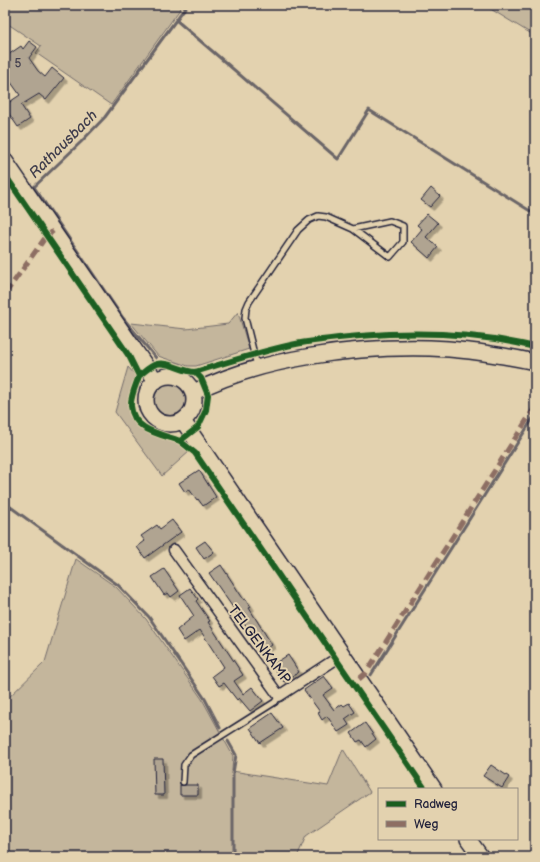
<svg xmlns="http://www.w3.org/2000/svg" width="540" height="862" viewBox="0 0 540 862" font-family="'Balsamiq Sans',sans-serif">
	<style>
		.green { fill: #c4b69c; stroke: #736c6c }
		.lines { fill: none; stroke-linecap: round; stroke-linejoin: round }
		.stream { stroke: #6b6567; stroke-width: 3 }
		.building { fill: #b0a491; stroke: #22223b; filter: url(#shadow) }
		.lane-casing { stroke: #22223b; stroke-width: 8 }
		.street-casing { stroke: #22223b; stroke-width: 13 }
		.secondary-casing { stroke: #22223b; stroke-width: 18 }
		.lane { stroke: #e3d2af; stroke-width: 5 }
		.street { stroke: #e3d2af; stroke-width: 10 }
		.secondary { stroke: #e3d2af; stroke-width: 15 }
		.quiet { stroke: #8d6e63; stroke-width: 5; stroke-dasharray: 10 5; stroke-linecap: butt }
		.cycleway-casing { stroke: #e3d2af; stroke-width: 8 }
		.cycleway { stroke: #1b5e20; stroke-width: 6 }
		.labels { text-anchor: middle; stroke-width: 4; stroke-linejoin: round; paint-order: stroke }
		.number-label { font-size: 12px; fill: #464250 }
		.street-label { font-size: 14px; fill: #22223b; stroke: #e3d2af }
		.water-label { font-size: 15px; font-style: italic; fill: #403e4d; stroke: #e3d2af }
	</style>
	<defs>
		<filter id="shadow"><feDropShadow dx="3.5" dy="3.5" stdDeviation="0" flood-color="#0004"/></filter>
	</defs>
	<rect width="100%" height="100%" fill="#e3d2af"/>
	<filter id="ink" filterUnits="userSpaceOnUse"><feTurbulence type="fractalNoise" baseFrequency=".025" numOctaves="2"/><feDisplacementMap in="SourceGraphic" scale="8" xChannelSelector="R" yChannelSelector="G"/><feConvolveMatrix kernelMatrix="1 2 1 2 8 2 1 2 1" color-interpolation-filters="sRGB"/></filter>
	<g filter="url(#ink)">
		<!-- green -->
		<path class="green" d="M5,5h178l-72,100 -75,-52 5,-7 -36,-24z
			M484,5h51v31z
			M238,312l11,37 -53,17h-8l-30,-10 -27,-33 55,6 42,-5z
			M128,367l9,10 -8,29 7,18 7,7 33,11 14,9 -28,25 -47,-64z
			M152 401a18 18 0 1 1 36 0a18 18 0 1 1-36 0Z
			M76,559l40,28 30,32 56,80 31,57 -1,15 96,15 15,-37 27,43 -64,44 -9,21h-292v-156l40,-39z"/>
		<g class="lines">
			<!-- stream -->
			<path class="stream" d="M176,20l162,139 31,-49 166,104
				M156,358l-33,-40 -89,-131 47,-45 24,-25 82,-112
				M5,503l113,82 31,32 56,82 15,29
				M371,675l164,-260
				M228,741l8,14 -3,18v84"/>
		</g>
		<!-- building -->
		<path class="building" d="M29,41l8,6 -8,11 9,13 7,6 7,-9 12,10 -18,22 -7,-6 -18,11 9,14 -12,8 -13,-19v-3l15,-10 -15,-21v-17l16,-11 2,3z
			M431,188l9,8 -10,11 -9,-7z
			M427,214l11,9 -12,14 12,10 -9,11 -18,-16 11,-13 -5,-4z
			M199,470l17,27 -13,9 -5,-7 -1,1 -8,-11 -4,3 -6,-9z
			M172,520l9,12 -36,26 -8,-11 8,-6 -4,-5 16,-11 3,4z
			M205,541l9,11 -10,7 -8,-12z
			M221,565l23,35 2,-1 5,8 -2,1 23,37 -9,6 -54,-78z
			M164,569l15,22 -8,6 -3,-4 -4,2 -12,-18z
			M190,588l8,11 -2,2 14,20 -2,1 35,53 -9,6 9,13 9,-7 11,14 -13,10 -11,-13 -2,2 -13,-17 -5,3 -7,-10 12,-9 -24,-37 -16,11 -7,-11 17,-14 -14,-21z
			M288,655l11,17 -15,10 -12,-17z
			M324,676l9,12 -10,7 11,15 8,-6 2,2 5,-3 6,9 -10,7 4,6 -11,7 -11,-16 -5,4 -4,-7 2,-1 -16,-22z
			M272,713l11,15 -23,15 -10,-15z
			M365,723l11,16 -10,8 -5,-7 -4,2 -6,-9z
			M154,759h9l1,36h-9z
			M491,765l18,12 -7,11 -19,-12z
			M180,785h18v10h-18z"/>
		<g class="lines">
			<defs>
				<path id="lane" d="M257,366l-12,-48 1,-9 3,-7 49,-72 11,-10 9,-4 8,1 27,12 37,-8 13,5v16l-13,15 -37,-28
					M183,782l1,-17 7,-10 84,-53 4,-6"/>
				<path id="street" d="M174,550l105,146 63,-41"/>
				<path id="secondary" d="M5,161l151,220
					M146 400a24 24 0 1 1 48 0a24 24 0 1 1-48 0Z
					M194,392c67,-34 161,-46 236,-44 35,1 71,7 105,14
					M183,421l251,368
					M468,839l13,18"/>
			</defs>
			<!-- lane casing -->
			<use href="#lane" class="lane-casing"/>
			<!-- street casing -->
			<use href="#street" class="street-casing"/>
			<!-- secondary casing -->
			<use href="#secondary" class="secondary-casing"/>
			<!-- lane -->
			<use href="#lane" class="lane"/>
			<!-- street -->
			<use href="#street" class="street"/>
			<!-- secondary -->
			<use href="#secondary" class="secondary"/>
			<!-- quiet -->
			<path class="quiet" d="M5,294l40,-56 8,-7
				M359,679l7,-6 169,-266"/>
			<defs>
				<path id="cycleway" d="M5,175l124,181 10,20c-3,9 -9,21 -8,30 2,25 30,28 49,35l18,-14 8,-17 2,-15 -7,-17 -6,-6
					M139,376c5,-4 12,-11 18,-12 10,-3 27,8 38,8 32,-10 64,-20 96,-27 23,-5 46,-7 69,-9 59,-5 118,-3 175,11
					M180,441l15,12 230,336"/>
			</defs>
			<!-- cycleway casing -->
			<use href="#cycleway" class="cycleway-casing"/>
			<!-- cycleway -->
			<use href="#cycleway" class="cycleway"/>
		</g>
	</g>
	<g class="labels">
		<!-- number labels -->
		<g class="number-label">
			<text x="18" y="67">5</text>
		</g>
		<!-- street labels -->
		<g class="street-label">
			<text transform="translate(260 644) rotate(53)" y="5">TELGENKAMP</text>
		</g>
		<!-- water labels -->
		<g class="water-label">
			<text transform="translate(63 144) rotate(-45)" y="5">Rathausbach</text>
		</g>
	</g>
	<!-- margin -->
	<rect width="540" height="862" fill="none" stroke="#e3d2af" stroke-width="20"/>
	<rect x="10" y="10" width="520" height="842" fill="none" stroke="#22223b" stroke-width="1.5" filter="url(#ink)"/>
	<!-- legend -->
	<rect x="378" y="788" width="140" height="52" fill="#e3d2af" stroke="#968c81"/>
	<rect x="386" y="801" width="20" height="6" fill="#1b5e20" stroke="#968c81"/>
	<text x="414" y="808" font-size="12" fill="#22223b">Radweg</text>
	<rect x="386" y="821" width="20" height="6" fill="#8d6e63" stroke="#968c81"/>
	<text x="414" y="828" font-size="12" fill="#22223b">Weg</text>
</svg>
